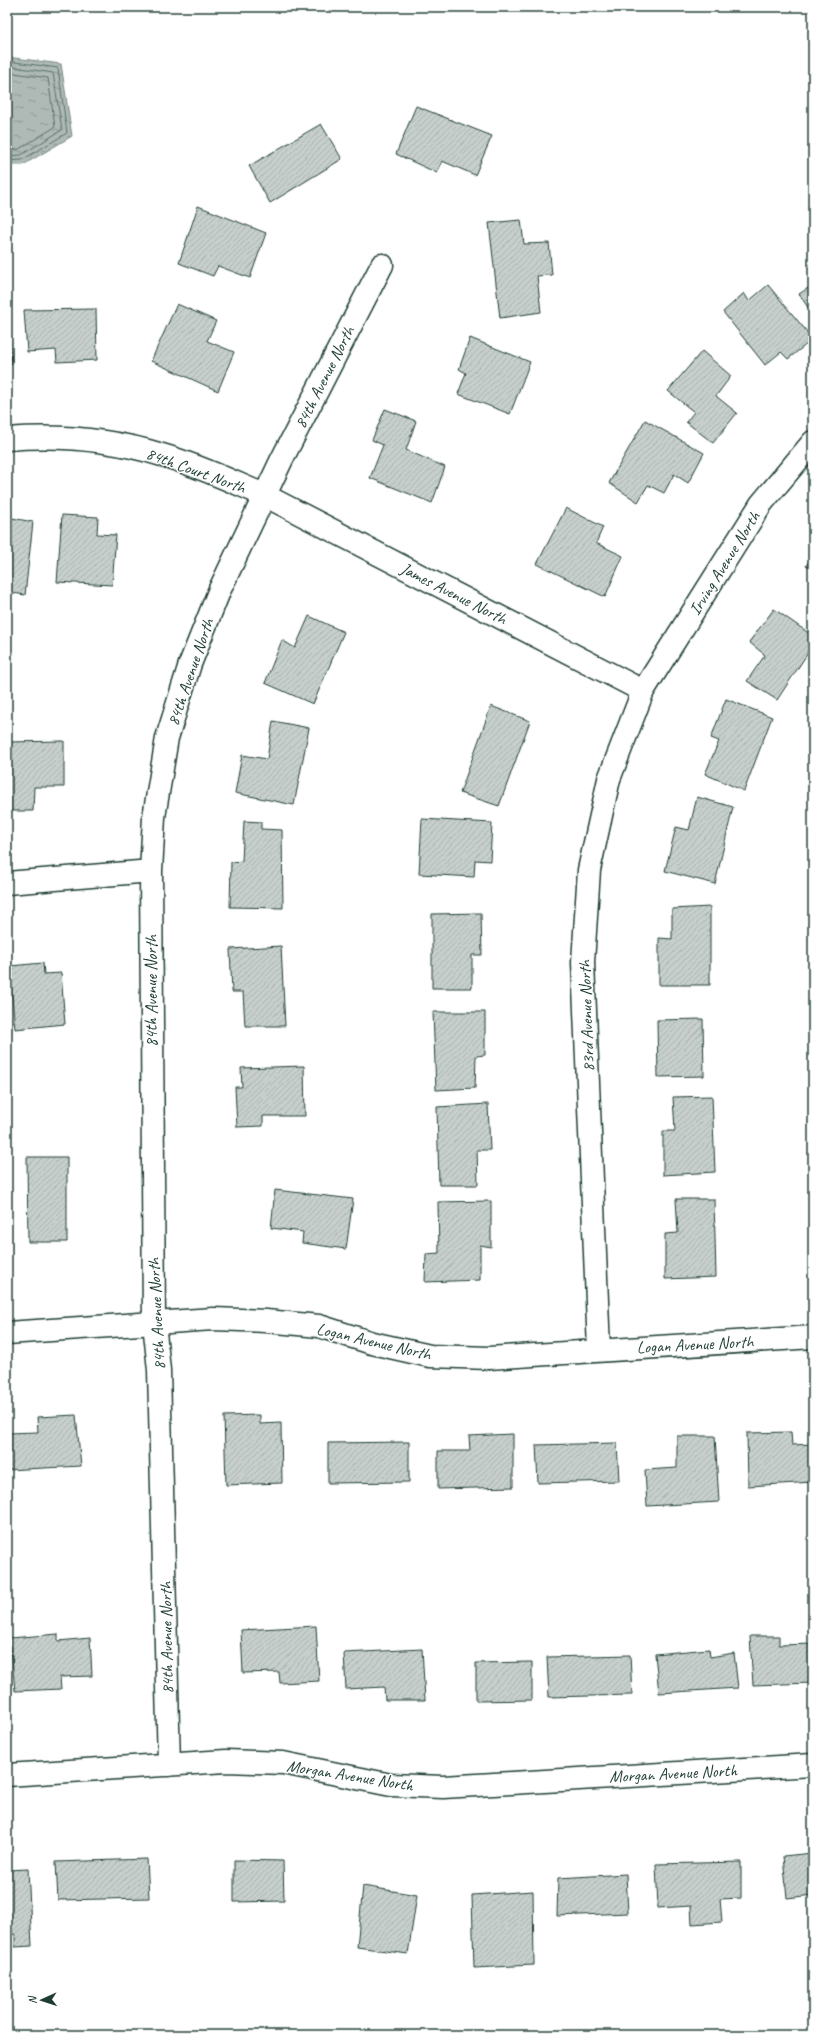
<svg xmlns="http://www.w3.org/2000/svg" width="820" height="2042" viewBox="0 0 820 2042" font-family="Caveat,sans-serif">
	<style>
		.water { fill: url(#water-ripples); stroke: #758883 }
		.lines { fill: none; stroke-linecap: round; stroke-linejoin: round }
		.shore { stroke: #596f68; stroke-width: 1 }
		.building { fill: url(#building-hatch); stroke: #1f3d34 }
		.street-casing { stroke: #1f3d34; stroke-width: 25 }
		.street { stroke: #fff; stroke-width: 22 }
		.labels { text-anchor: middle; stroke-width: 3; stroke-linejoin: round; paint-order: stroke }
		.street-label { font-size: 17px; fill: #1f3d34; stroke: #fff }
	</style>
	<defs>
		<pattern id="water-ripples" width="26" height="14" patternUnits="userSpaceOnUse"><rect width="26" height="14" fill="#afbab7"/><path d="M2 4q2-2 4 0t4 0M15 11q2-2 4 0t4 0" fill="none" stroke="#8e9896"/></pattern>
		<pattern id="building-hatch" width="6" height="6" patternUnits="userSpaceOnUse"><rect width="6" height="6" fill="#c7cfcc"/><path d="M-1 1l2-2M0 6l6-6M5 7l2-2" fill="none" stroke="#aab3b0"/></pattern>
	</defs>
	<rect width="100%" height="100%" fill="#fff"/>
	<filter id="ink" filterUnits="userSpaceOnUse"><feTurbulence type="fractalNoise" baseFrequency=".025" numOctaves="2"/><feDisplacementMap in="SourceGraphic" scale="8" xChannelSelector="R" yChannelSelector="G"/><feConvolveMatrix kernelMatrix="1 2 1 2 8 2 1 2 1" color-interpolation-filters="sRGB"/></filter>
	<g filter="url(#ink)">
		<!-- water -->
		<path class="water" d="M7,57l54,7 11,72 -49,29h-16z"/>
		<g class="lines">
			<!-- shore -->
			<path class="shore" d="M7,61l51,7 9,65 -45,27 -15,1
				M7,66l46,7 9,57 -41,25 -14,1
				M7,72l41,6 7,49 -36,22 -12,1"/>
		</g>
		<!-- building -->
		<path class="building" d="M416,106l76,30 -17,39 -33,-14 -5,12 -41,-19z
			M321,124l21,35 -72,44 -21,-37z
			M198,206l68,27 -16,45 -32,-12 -5,10 -34,-13z
			M521,220l3,24 25,-1 3,32 -15,1 4,36 -41,6 -11,-95z
			M768,285l45,54 -25,20 -7,-7 -16,13 -42,-53 21,-19 5,8z
			M813,285v30l-14,-21z
			M7,302l5,62h-5z
			M177,304l39,17 -9,20 27,11 -16,39 -67,-30z
			M96,309l1,51 -40,2 -1,-12 -29,2 -3,-42z
			M470,338l60,24 -20,52 -52,-20 8,-21 -7,-4z
			M702,351l29,25 -15,20 21,17 -24,30 -27,-21 8,-10 -26,-21z
			M385,409l31,12 -10,29 39,17 -13,36 -62,-25 13,-33 -11,-5z
			M645,420l59,33 -16,30 -14,-9 -10,19 -16,-8 -10,17 -29,-19z
			M566,508l37,19 -7,16 27,13 -18,41 -68,-33z
			M62,515l36,2 -1,17 19,1 -4,50 -55,-3z
			M7,517l26,5 -8,73 -18,-3z
			M813,554v16l-7,-4z
			M774,609l39,27v9l-36,55 -30,-19 18,-26 -16,-13z
			M309,616l35,16 -31,72 -48,-21 17,-43 13,8z
			M726,699l46,18 -28,74 -39,-17 14,-33 -8,-3z
			M491,706l39,15 -31,85 -39,-13z
			M273,721l36,7 -15,77 -59,-12 7,-38 25,4z
			M64,741v46h-30l-1,24h-26v-69z
			M697,797l36,10 -18,77 -50,-13 11,-44 13,3z
			M422,819l70,4 -2,38 -15,-1 -1,17 -55,-3z
			M244,821l17,1v7l21,1 1,78 -53,-1 1,-45 11,-1z
			M710,907v78h-51v-47l13,1v-30z
			M481,913l1,42h-10v33h-40v-74z
			M281,946l4,80h-40l-2,-34h-11l-2,-43z
			M43,963l1,11 17,-1 4,51 -50,5 -6,-63z
			M433,1012h52v43l-9,1 -1,32 -39,2z
			M703,1019l1,57 -46,1 -1,-57z
			M304,1066l1,50h-42v10l-26,1 -2,-40h7l-1,-19z
			M712,1096l3,76 -52,3v-44h12l-2,-34z
			M488,1104l2,46h-13l1,35h-39l-2,-78z
			M27,1157h40v85h-39z
			M275,1190l78,9 -7,50 -44,-6 1,-11 -32,-4z
			M676,1199h38l2,78 -51,2v-45l13,-1z
			M491,1201v46l-11,-2v35l-55,2 1,-28 13,-1 -1,-51z
			M76,1415l5,51 -74,4v-37l31,-1 -1,-15z
			M260,1415v9l21,-1 1,60 -56,2 -2,-69z
			M791,1432l1,13 21,-1v38l-65,4 -1,-53z
			M513,1434v53l-75,2v-38h32l-1,-15z
			M677,1436h38l4,66 -72,4 -2,-36 32,-2z
			M409,1442v40l-81,1v-40z
			M617,1443l2,38 -81,2 -2,-38z
			M316,1626l3,55 -39,2 -1,-11 -36,1 -2,-43z
			M58,1634v7l32,-3 2,38 -32,1 1,12 -46,2 -5,-53z
			M750,1636h29v9l34,-1v39l-60,2z
			M422,1649l3,51h-40l-1,-13 -38,2 -2,-36z
			M709,1649l1,8 24,-4 4,35 -79,5 -4,-39z
			M630,1655l2,40 -83,2 -2,-40z
			M532,1662v38l-56,1v-38z
			M813,1853v42l-26,3 -4,-42z
			M147,1859l2,39 -91,2 -2,-38z
			M234,1860l49,1 1,40 -50,1z
			M741,1862v36l-21,1 2,23 -30,2 -1,-18 -33,2 -2,-44z
			M28,1869l4,77 -17,1v-13l-8,1v-65z
			M626,1874l2,39 -71,3 1,-38z
			M363,1886l54,9 -9,59 -51,-7z
			M533,1891l1,74 -60,3 -2,-73z"/>
		<g class="lines">
			<defs>
				<path id="street" d="M7,439c51,-4 106,1 155,16 35,10 69,26 102,40l379,196
					M7,883l144,-12
					M7,1333l206,-14 53,2 53,5 53,17 58,13 59,2 324,-21
					M599,1350l-16,-388 6,-92 20,-91 34,-88 118,-187 52,-62
					M169,1765l-10,-395 -5,-47 -3,-452 3,-54 13,-79 23,-74 30,-75 62,-130 100,-194
					M7,1775l219,-14 57,2 108,22 52,2 370,-22"/>
			</defs>
			<!-- street casing -->
			<use href="#street" class="street-casing"/>
			<!-- street -->
			<use href="#street" class="street"/>
		</g>
	</g>
	<g class="labels">
		<!-- street labels -->
		<g class="street-label">
			<text transform="translate(324 377) rotate(-63)" y="6">84th Avenue North</text>
			<text transform="translate(196 470) rotate(20)" y="6">84th Court North</text>
			<text transform="translate(724 563) rotate(-58)" y="6">Irving Avenue North</text>
			<text transform="translate(454 593) rotate(27)" y="6">James Avenue North</text>
			<text transform="translate(190 672) rotate(-71)" y="6">84th Avenue North</text>
			<text transform="translate(151 991) rotate(-90)" y="6">84th Avenue North</text>
			<text transform="translate(586 1016) rotate(-92)" y="6">83rd Avenue North</text>
			<text transform="translate(156 1314) rotate(-93)" y="6">84th Avenue North</text>
			<text transform="translate(374 1341) rotate(13)" y="6">Logan Avenue North</text>
			<text transform="translate(695 1344) rotate(-3)" y="6">Logan Avenue North</text>
			<text transform="translate(166 1638) rotate(-91)" y="6">84th Avenue North</text>
			<text transform="translate(673 1773) rotate(-3)" y="6">Morgan Avenue North</text>
			<text transform="translate(350 1775) rotate(9)" y="6">Morgan Avenue North</text>
		</g>
	</g>
	<!-- margin -->
	<rect width="820" height="2042" fill="none" stroke="#fff" stroke-width="24"/>
	<rect x="12" y="12" width="796" height="2018" fill="none" stroke="#1f3d34" stroke-width="1.5" filter="url(#ink)"/>
	<!-- north arrow -->
	<g transform="translate(42 2000) rotate(267)" stroke="#ffffff" stroke-width="3" paint-order="stroke">
	<path d="M0-3L7 15L0 10L-7 15Z" fill="#1f3d34"/>
	<text y="-6" font-size="11" font-weight="bold" text-anchor="middle" fill="#1f3d34">N</text>
	</g>
</svg>
